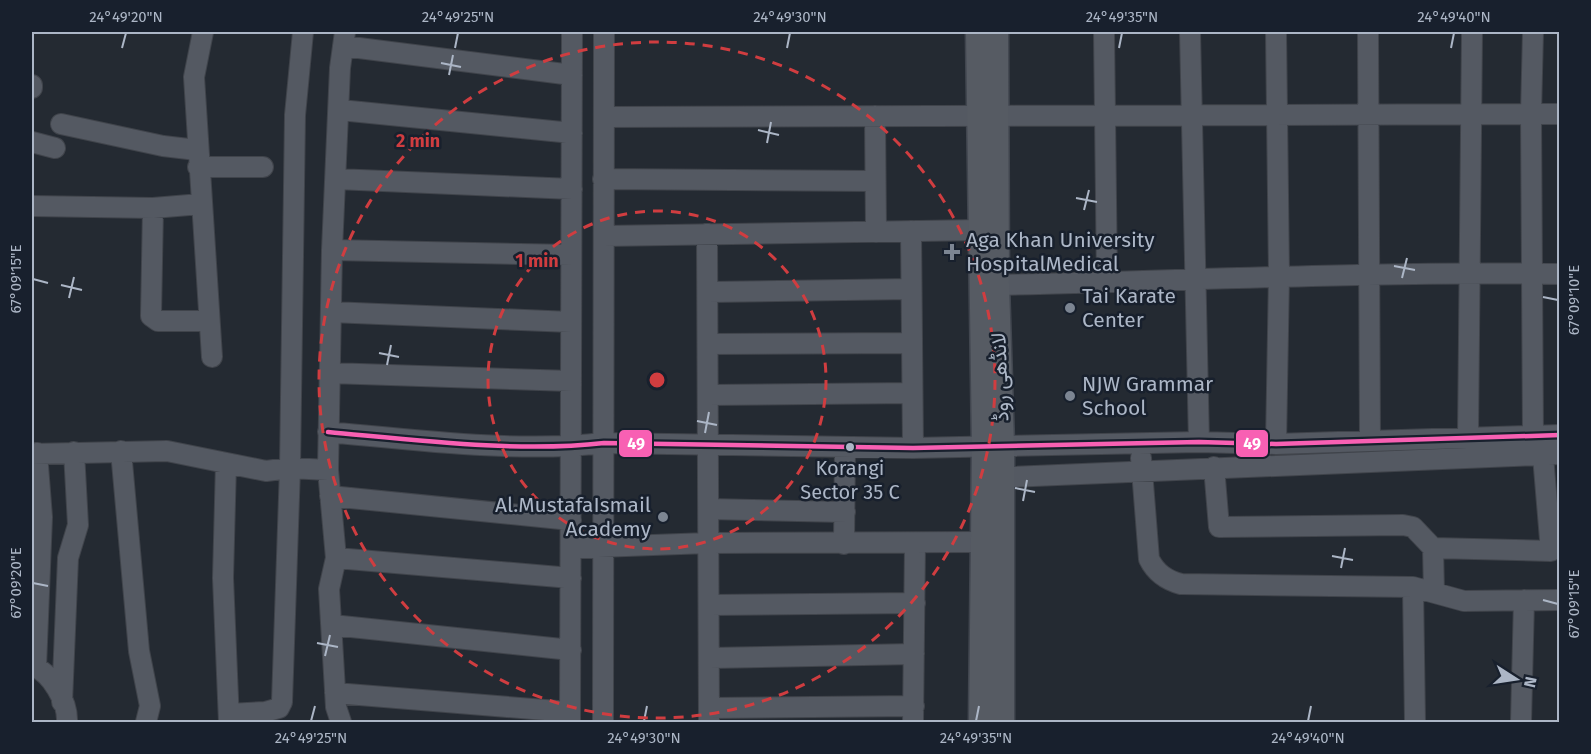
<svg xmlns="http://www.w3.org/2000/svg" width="1591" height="754" viewBox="0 0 1591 754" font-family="'Fira Sans',Vazirmatn,sans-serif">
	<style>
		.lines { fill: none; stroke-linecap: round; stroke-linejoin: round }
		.minor-casing { stroke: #40444b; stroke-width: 22 }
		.major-casing { stroke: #41464f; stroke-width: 27 }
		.minor { stroke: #545962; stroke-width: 20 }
		.major { stroke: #565b63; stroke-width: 24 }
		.bus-1-casing { stroke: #18202d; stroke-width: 9 }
		.bus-1 { stroke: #f860b3; stroke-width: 4.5 }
		.ticks { fill: none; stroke: #acb6c6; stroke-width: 2 }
		.ring { fill: none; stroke: #d03d40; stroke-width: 3; stroke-dasharray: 10 8 }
		.poi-dot { fill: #7c8592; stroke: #18202d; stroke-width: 2 }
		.bus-dot { fill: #acb6c6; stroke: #18202d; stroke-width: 2 }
		.labels { text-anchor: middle; stroke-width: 5; stroke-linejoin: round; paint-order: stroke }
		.bus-label { font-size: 20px; fill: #acb6c6; stroke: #18202d }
		.poi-label { font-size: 21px; fill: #acb6c6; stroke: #18202d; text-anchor: start }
		.street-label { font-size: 21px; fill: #acb6c6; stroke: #18202d }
		.centre { fill: #d03d40; stroke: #18202d; stroke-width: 3 }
		.ring-label { font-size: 18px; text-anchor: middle; font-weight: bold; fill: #d03d40; stroke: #18202d; stroke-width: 5; stroke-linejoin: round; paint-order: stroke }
		.line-badge { stroke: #18202d; stroke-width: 2 }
		.badge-label { font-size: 16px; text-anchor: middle; font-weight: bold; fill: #fff }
		.neatline { fill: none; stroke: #acb6c6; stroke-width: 2 }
		.ticks-label { font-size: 15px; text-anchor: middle; fill: #acb6c6 }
	</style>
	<rect width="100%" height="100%" fill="#242a32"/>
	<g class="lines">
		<defs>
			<path id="minor" d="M203,32l-9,45 18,280
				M1104,32l3,250
				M1190,32l9,410
				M1276,32l3,243 -3,169
				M1368,32l2,408
				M343,46l229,29
				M32,85v3
				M340,110l232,23
				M875,116l1,116
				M604,117l956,-3
				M61,124l102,22 34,4
				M32,142l23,6
				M198,167h65
				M336,179l236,10
				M603,179l272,2
				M32,206l121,2 48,-4
				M153,208l-2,108 7,5h51
				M911,231l2,217
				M707,234l2,488
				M604,236l376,-6
				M332,250l239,5
				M997,285c188,-4 375,-14 563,-11
				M708,292l203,-3
				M331,312l240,10
				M708,344l204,-1
				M330,373l241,8
				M708,395l204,-2
				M328,432c87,8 190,21 276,11l309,5 286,-6 77,2 284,-9
				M1533,437l-2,-323 2,-82
				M1468,438l4,-406
				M121,451l18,200 11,55 -4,16
				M32,454l135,-3 99,20 24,-3 38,2
				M1141,458l8,101c7,14 17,21 32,25l232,3 51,14 96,-1
				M226,463l-3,115 6,144
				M1214,467l5,60 184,-2 10,2 20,21
				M987,478l573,-24
				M330,496l241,24
				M709,509l136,3
				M844,544l1,-97
				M571,548l137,-5 274,-1
				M336,558l235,20
				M1413,587l2,135
				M1434,592l-1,-44 118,3 -8,-95
				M710,605l205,-2
				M332,625l239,25
				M710,658l204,-4
				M32,666c19,6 36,36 35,56
				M36,667l6,-150 -5,-64
				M335,693l235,19
				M62,702l6,-144 10,-33 -4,-73
				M709,708l205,-2
				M230,714l35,-2 14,-4 3,-6 8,-234 5,-353 8,-83
				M341,722l-5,-15 -7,-118 7,-31 -8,-88 4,-220 8,-182 5,-36
				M570,722l2,-690
				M603,722l1,-690
				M913,722l2,-179
				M1521,722l3,-122"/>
			<path id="major" d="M978,32l6,414 -3,276
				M996,32l1,253 5,160v277"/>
		</defs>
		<!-- minor casing -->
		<use href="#minor" class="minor-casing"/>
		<!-- major casing -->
		<use href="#major" class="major-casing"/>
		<!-- minor -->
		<use href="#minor" class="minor"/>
		<!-- major -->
		<use href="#major" class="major"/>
		<defs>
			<path id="bus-1" d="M328,432c87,8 190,21 276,11l309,5 286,-6 77,2 284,-9"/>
		</defs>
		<!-- bus-1 casing -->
		<use href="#bus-1" class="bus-1-casing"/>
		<!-- bus-1 -->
		<use href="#bus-1" class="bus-1"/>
	</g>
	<!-- ticks -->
	<path class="ticks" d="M122,48l4,-15M455,48l3,-15M787,48l3,-15M1119,48l3,-15M1451,48l3,-15M441,63l20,4M449,75l4,-20M758,130l21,5M767,143l4,-21M1076,198l21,4M1084,210l5,-20M1394,266l21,4M1402,278l5,-20M33,279l15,4M61,285l21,5M1543,297l15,3M69,298l5,-21M379,353l20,4M387,365l4,-20M697,421l20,4M705,433l4,-21M1015,488l20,4M1023,501l4,-21M1332,556l21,4M1341,568l4,-20M33,583l15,3M1543,600l15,4M317,643l21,4M325,656l5,-21M311,721l4,-15M644,721l3,-15M976,721l3,-15M1308,721l3,-15"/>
	<!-- distance rings -->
	<g class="ring">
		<circle cx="657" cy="380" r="169"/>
		<circle cx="657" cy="380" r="338"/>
	</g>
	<!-- markers -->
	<g class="poi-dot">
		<path d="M949 243h6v6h6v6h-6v6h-6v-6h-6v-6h6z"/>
		<circle cx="1070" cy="308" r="6"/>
		<circle cx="1070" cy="396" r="6"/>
		<circle cx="663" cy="517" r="6"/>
	</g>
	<circle class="bus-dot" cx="850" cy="447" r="5"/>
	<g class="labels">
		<!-- bus labels -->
		<g class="bus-label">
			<text x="850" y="475">Korangi<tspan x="850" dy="24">Sector 35 C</tspan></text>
		</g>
		<!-- poi labels -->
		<g class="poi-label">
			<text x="966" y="247">Aga Khan University<tspan x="966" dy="24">HospitalMedical</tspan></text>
			<text x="1082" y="303">Tai Karate<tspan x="1082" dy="24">Center</tspan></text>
			<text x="1082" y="391">NJW Grammar<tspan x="1082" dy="24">School</tspan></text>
			<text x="651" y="512" text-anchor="end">Al.MustafaIsmail<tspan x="651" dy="24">Academy</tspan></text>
		</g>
		<!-- street labels -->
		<g class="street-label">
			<text transform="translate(1000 377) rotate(-92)" y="7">لانڈھی روڈ</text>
		</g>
	</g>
	<circle cx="657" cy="380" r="9" class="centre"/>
	<g class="ring-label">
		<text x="418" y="147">2 min</text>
		<text x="537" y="267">1 min</text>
	</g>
	<g class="line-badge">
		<rect x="1235" y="429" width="34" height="29" rx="6" fill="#f860b3"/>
		<rect x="618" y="429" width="35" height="29" rx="6" fill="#f860b3"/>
	</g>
	<g class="badge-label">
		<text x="1252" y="449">49</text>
		<text x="636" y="449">49</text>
	</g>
	<!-- border -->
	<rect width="1591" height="754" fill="none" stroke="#18202d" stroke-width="66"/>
	<!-- north arrow -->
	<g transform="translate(1516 679) rotate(102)" stroke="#18202d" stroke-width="4.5" paint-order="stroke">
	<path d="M0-4.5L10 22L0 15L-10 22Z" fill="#acb6c6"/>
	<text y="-9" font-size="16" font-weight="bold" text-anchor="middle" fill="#acb6c6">N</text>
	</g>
	<rect x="33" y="33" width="1525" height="688" class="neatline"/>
	<g class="ticks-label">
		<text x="126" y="22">24°49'20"N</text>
		<text x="458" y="22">24°49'25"N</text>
		<text x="790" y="22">24°49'30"N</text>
		<text x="1122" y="22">24°49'35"N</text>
		<text x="1454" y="22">24°49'40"N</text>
		<text transform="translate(16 279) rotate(-90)" y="5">67°09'15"E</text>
		<text transform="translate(1574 300) rotate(-90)" y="5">67°09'10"E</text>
		<text transform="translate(16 583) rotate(-90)" y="5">67°09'20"E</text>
		<text transform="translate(1574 604) rotate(-90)" y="5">67°09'15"E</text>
		<text x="311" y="743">24°49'25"N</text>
		<text x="644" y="743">24°49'30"N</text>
		<text x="976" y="743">24°49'35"N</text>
		<text x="1308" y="743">24°49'40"N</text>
	</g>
</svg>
